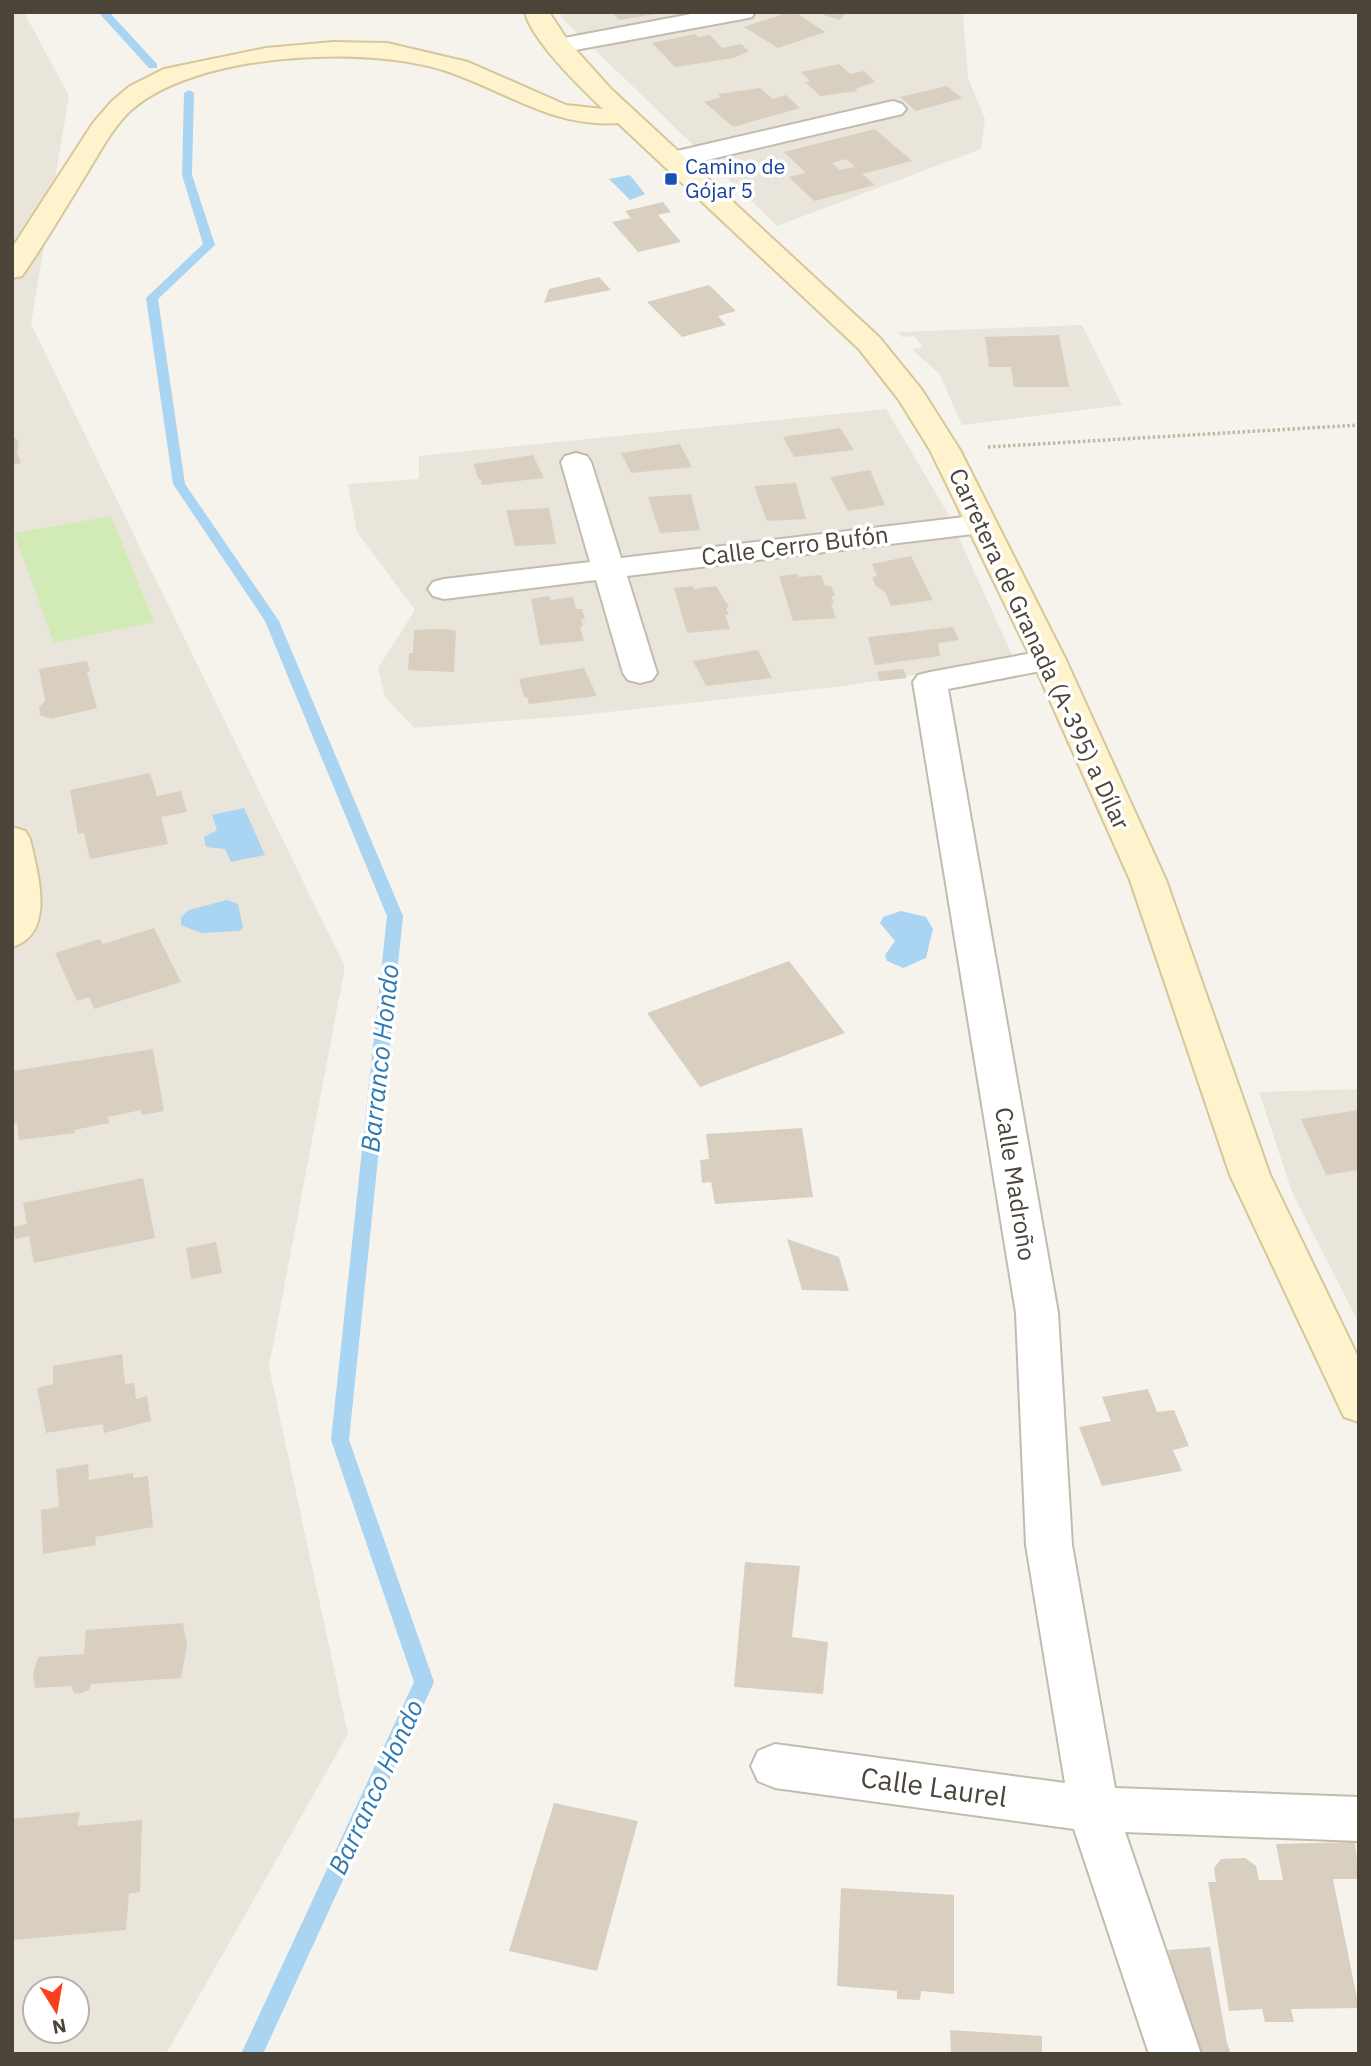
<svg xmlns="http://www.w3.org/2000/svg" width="1371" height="2066" viewBox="0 0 1371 2066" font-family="'IBM Plex Sans',sans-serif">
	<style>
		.residential { fill: #eae5da; fill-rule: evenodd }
		.green { fill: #d2eab5 }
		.water { fill: #a9d4f2 }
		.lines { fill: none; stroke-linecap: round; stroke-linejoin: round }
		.stream { fill: #a9d4f2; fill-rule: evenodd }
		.building { fill: #d8cfc1; fill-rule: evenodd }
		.street-casing { stroke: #c2bbae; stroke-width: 4 }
		.secondary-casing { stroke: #d6c79b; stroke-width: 4 }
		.path { stroke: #c4b79f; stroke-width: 3.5; stroke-dasharray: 2.5 2.5; stroke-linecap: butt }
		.street { fill: #fff; fill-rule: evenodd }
		.secondary { fill: #fff3cd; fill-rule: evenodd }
		.transit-dot { fill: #1a4fb4; stroke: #fff; stroke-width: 2.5 }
		.labels { text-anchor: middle; stroke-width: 7; stroke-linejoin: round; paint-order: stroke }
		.far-transit-label { font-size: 21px; fill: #164399; stroke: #fff; text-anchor: start }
		.street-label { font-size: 24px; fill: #4b4439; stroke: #fff }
		.water-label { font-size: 26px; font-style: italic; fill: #2e7ab2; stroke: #fff }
		.near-street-label { font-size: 28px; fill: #4b4439; stroke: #fff }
	</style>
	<rect width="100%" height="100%" fill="#f6f3ec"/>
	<!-- residential -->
	<path class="residential" d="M12,12h12l45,84 -38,228 314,643 -76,400 79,367 -182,320h-154zM35,1989h42v42h-42z
		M560,12h403l5,66 17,41 -4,30 -204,77 -215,-208z
		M1082,325l40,80 -160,20 -22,-50 -28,-26 11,-2 -9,-11 -12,1 -4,-5z
		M886,409l61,103 67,147 -170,27 -262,29 -168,13 -29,-31 -7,-29 37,-58 -58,-78 -9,-48 71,-5v-23z
		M1359,1089v235l-67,-132 -33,-100z"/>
	<!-- green -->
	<path class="green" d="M111,516l43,106 -100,21 -40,-110z"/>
	<!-- water -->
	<path class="water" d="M630,175l15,19 -15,6 -21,-21z
		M244,808l21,47 -34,7 -6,-13 -19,-2 -2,-10 13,-7 -5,-15z
		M227,900l11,4 5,23 -3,4 -39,2 -20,-8v-8l8,-7z
		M901,911l25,6 7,12 -7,29 -23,10 -16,-7 -2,-6 10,-14 -15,-18 3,-6z"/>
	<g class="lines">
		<!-- stream -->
		<path class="stream" d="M98,12h11l48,52v4h-8z
			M189,90l5,3 -2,82 23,70 -57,54 27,185 94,137 124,295 -54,524 85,242 -171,372h-22l173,-372 -83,-242 56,-524 -122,-295 -92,-137 -27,-186 57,-54 -21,-69 2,-82z"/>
	</g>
	<!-- building -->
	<path class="building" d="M612,12h43v2l-36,6z
		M789,12h6l30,20 -47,16 -34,-21z
		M815,12h33l-9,8z
		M695,34l3,3 12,-2 12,13 19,-4 8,7 -15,7 -59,9 -23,-24z
		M839,64l11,10 14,-3 11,11 -20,7 3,2 -38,5 -15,-14 5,-1 -9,-9z
		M947,86l15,12 -46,13 -16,-14z
		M760,88l13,11 13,-4 14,13 -67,19 -29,-25 17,-5 -3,-3z
		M875,129l37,32 -50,13 13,11 -61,16 -25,-24 17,-4 -22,-21zM846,159l9,8 -16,3 -7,-7z
		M663,202l8,10 -13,3 23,27 -43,10 -26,-30 19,-4 -6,-7z
		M599,277l12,13 -67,13 5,-14z
		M709,285l27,26 -18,5 8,9 -44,12 -35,-35z
		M1059,335l10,52h-55l-3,-20h-22l-4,-30z
		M840,428l14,22 -60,7 -11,-20z
		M12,435l7,7 -2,10 4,11 -9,2z
		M680,444l12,23 -61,6 -10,-20z
		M533,455l11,23 -62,7 -1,-6h-3l-4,-15z
		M870,470l15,35 -37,6 -18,-34z
		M796,483l10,36 -39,2 -13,-35z
		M691,494l9,36 -40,3 -12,-36z
		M549,508l7,36 -41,2 -9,-36z
		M911,556l22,44 -42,6 -6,-14 -9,-6 -4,-9 5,-1 -5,-12z
		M797,574l1,3 23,-2 4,11h6l4,10h-4l3,7 -3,1 5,14 -43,3 -14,-45z
		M693,586l1,3 22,-3 13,21 -3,1 3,7h-4l5,14 -43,4 -13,-45z
		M549,596l2,4 22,-3 3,12h6l3,10h-4l2,7 -3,1 4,14 -44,4 -9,-46z
		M953,627l6,13 -21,3 2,13 -65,9 -7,-28z
		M444,629l12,2 -2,41 -46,-2 1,-17h4l1,-23z
		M758,650l14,28 -66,8 -13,-25z
		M87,661l3,10 -3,1 10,36 -46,11 -11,-4 -1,-8 6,-6 -6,-32z
		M584,668l13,28 -68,8 -2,-7h-3l-5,-18z
		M903,669l4,9 -27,3 -3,-9z
		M150,773l7,23 24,-5 6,21 -26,5 7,27 -78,15 -6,-26 -6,1 -8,-44z
		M154,928l27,54 -87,27 -5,-12 -12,4 -22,-48 45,-14 3,5z
		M789,961l56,72 -145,54 -53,-74z
		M153,1049l11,62 -22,4 -1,-5 -33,7 1,6 -35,7 1,3 -56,7 -2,-17 -5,1v-53z
		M1359,1110v60l-33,5 -25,-56z
		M802,1128l11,69 -98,7 -4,-22 -9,1 -2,-23 9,-1 -3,-25z
		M143,1178l12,60 -121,25 -5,-27 -14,3 -2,-12 14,-3 -4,-21z
		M787,1239l52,18 10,34 -47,-1z
		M216,1242l6,31 -31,6 -5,-31z
		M122,1354l3,30 9,-1 2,16 11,-3 4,25 -47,12 -1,-9 -57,9 -9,-45 16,-4v-18z
		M1148,1389l9,23 17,-2 15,36 -16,4 9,21 -80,15 -23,-59 32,-6 -9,-24z
		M88,1464l1,16 44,-7v5l15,-2 5,51 -58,10 1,8 -53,9 -2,-44 18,-3 -3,-38z
		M745,1562l55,4 -8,71 36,5 -5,52 -89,-7z
		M183,1623l4,22 -6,33 -90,6 -2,6 -10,4 -5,-1 -3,-7 -36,2 -2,-14 5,-17 46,-3 2,-24z
		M554,1803l84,18 -41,150 -88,-20z
		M80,1812l-3,14 65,-6 -2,72 -11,2 -3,36 -114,10v-121z
		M1355,1842l4,37h-26l26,129 -68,1 3,13h-29l-3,-13 -33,2 -21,-129h8l-2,-14 7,-9 24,-1 11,8 3,14h24l-7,-36z
		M841,1888l113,7v99l-33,-3 -1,9 -23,-1v-8l-60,-5z
		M1210,1947l17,96 4,11h-36l-27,-104z
		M950,2030l92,6v18h-91z"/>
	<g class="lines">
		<defs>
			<path id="street" d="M702,12h53l-3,5 -9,2 -184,34 -9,-2 -3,-5 3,-5 9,-2z
				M893,101l9,3 4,5 -4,5 -229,54 -9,-2 -4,-6 4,-6z
				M576,453l11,3 4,6 30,96 360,-43 11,2 5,7 -5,7 -11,2 -354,43 30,97 -5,7 -12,3 -12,-3 -5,-7 -27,-93 -152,19 -11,-3 -5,-7 5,-7 11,-3 146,-17 -29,-100 4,-6z
				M1049,650l12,3 5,7 -5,7 -113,22 110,624 14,232 43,243 244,9v44l-234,-9 76,222h-52l-75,-225 -299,-41 -17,-7 -7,-15 7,-15 17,-7 290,39 -39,-238 -10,-232 -103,-631 5,-7 12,-3z"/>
			<path id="secondary" d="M525,12h24l19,29 43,48 268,248 43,53 38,60 106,210 100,220 104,295 89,184v63l-15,-5 -114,-242 -100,-295 -98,-220 -102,-210 -31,-50 -40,-51 -241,-226c-64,5 -111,-31 -169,-51 -80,-28 -256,-20 -320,40 -18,18 -29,40 -42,61 -21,34 -42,70 -65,103l-10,2v-30l81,-125 19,-22 18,-15 34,-17 102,-21 67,-6 54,1 81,19 98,43 37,4c-22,-21 -71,-68 -78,-97z
				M12,827l13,4 5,8c7,32 27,95 -18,108z"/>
		</defs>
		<!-- street casing -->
		<use href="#street" class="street-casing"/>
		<!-- secondary casing -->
		<use href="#secondary" class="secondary-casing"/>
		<!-- path -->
		<path class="path" d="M988,447l371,-22"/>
		<!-- street -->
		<use href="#street" class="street"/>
		<!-- secondary -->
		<use href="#secondary" class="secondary"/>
	</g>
	<!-- markers -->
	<rect class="transit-dot" x="664" y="172" width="14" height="14" rx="3.5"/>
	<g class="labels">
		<!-- far-transit labels -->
		<g class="far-transit-label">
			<text x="685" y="174">Camino de<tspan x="685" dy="24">Gójar 5</tspan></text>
		</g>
		<!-- street labels -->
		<g class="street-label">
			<text transform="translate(795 546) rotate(-7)" y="8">Calle Cerro Bufón</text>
			<text transform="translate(1039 649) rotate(65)" y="8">Carretera de Granada (A-395) a Dílar</text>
			<text transform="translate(1015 1184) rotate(81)" y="8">Calle Madroño</text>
		</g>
		<!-- water labels -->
		<g class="water-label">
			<text transform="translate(380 1058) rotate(-84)" y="9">Barranco Hondo</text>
			<text transform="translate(376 1787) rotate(-65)" y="9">Barranco Hondo</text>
		</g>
		<!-- near-street labels -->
		<g class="near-street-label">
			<text transform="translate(934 1787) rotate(8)" y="10">Calle Laurel</text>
		</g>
	</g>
	<!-- border -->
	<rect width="1371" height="2066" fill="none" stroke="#4b4439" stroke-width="28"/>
	<!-- north arrow -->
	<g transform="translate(56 2010) rotate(169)"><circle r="33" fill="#ffffff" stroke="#b7b4b0" stroke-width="2"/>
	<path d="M0-5L12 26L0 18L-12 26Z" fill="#fc3f1d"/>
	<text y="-10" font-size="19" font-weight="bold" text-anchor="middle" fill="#4b4439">N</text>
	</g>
</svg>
